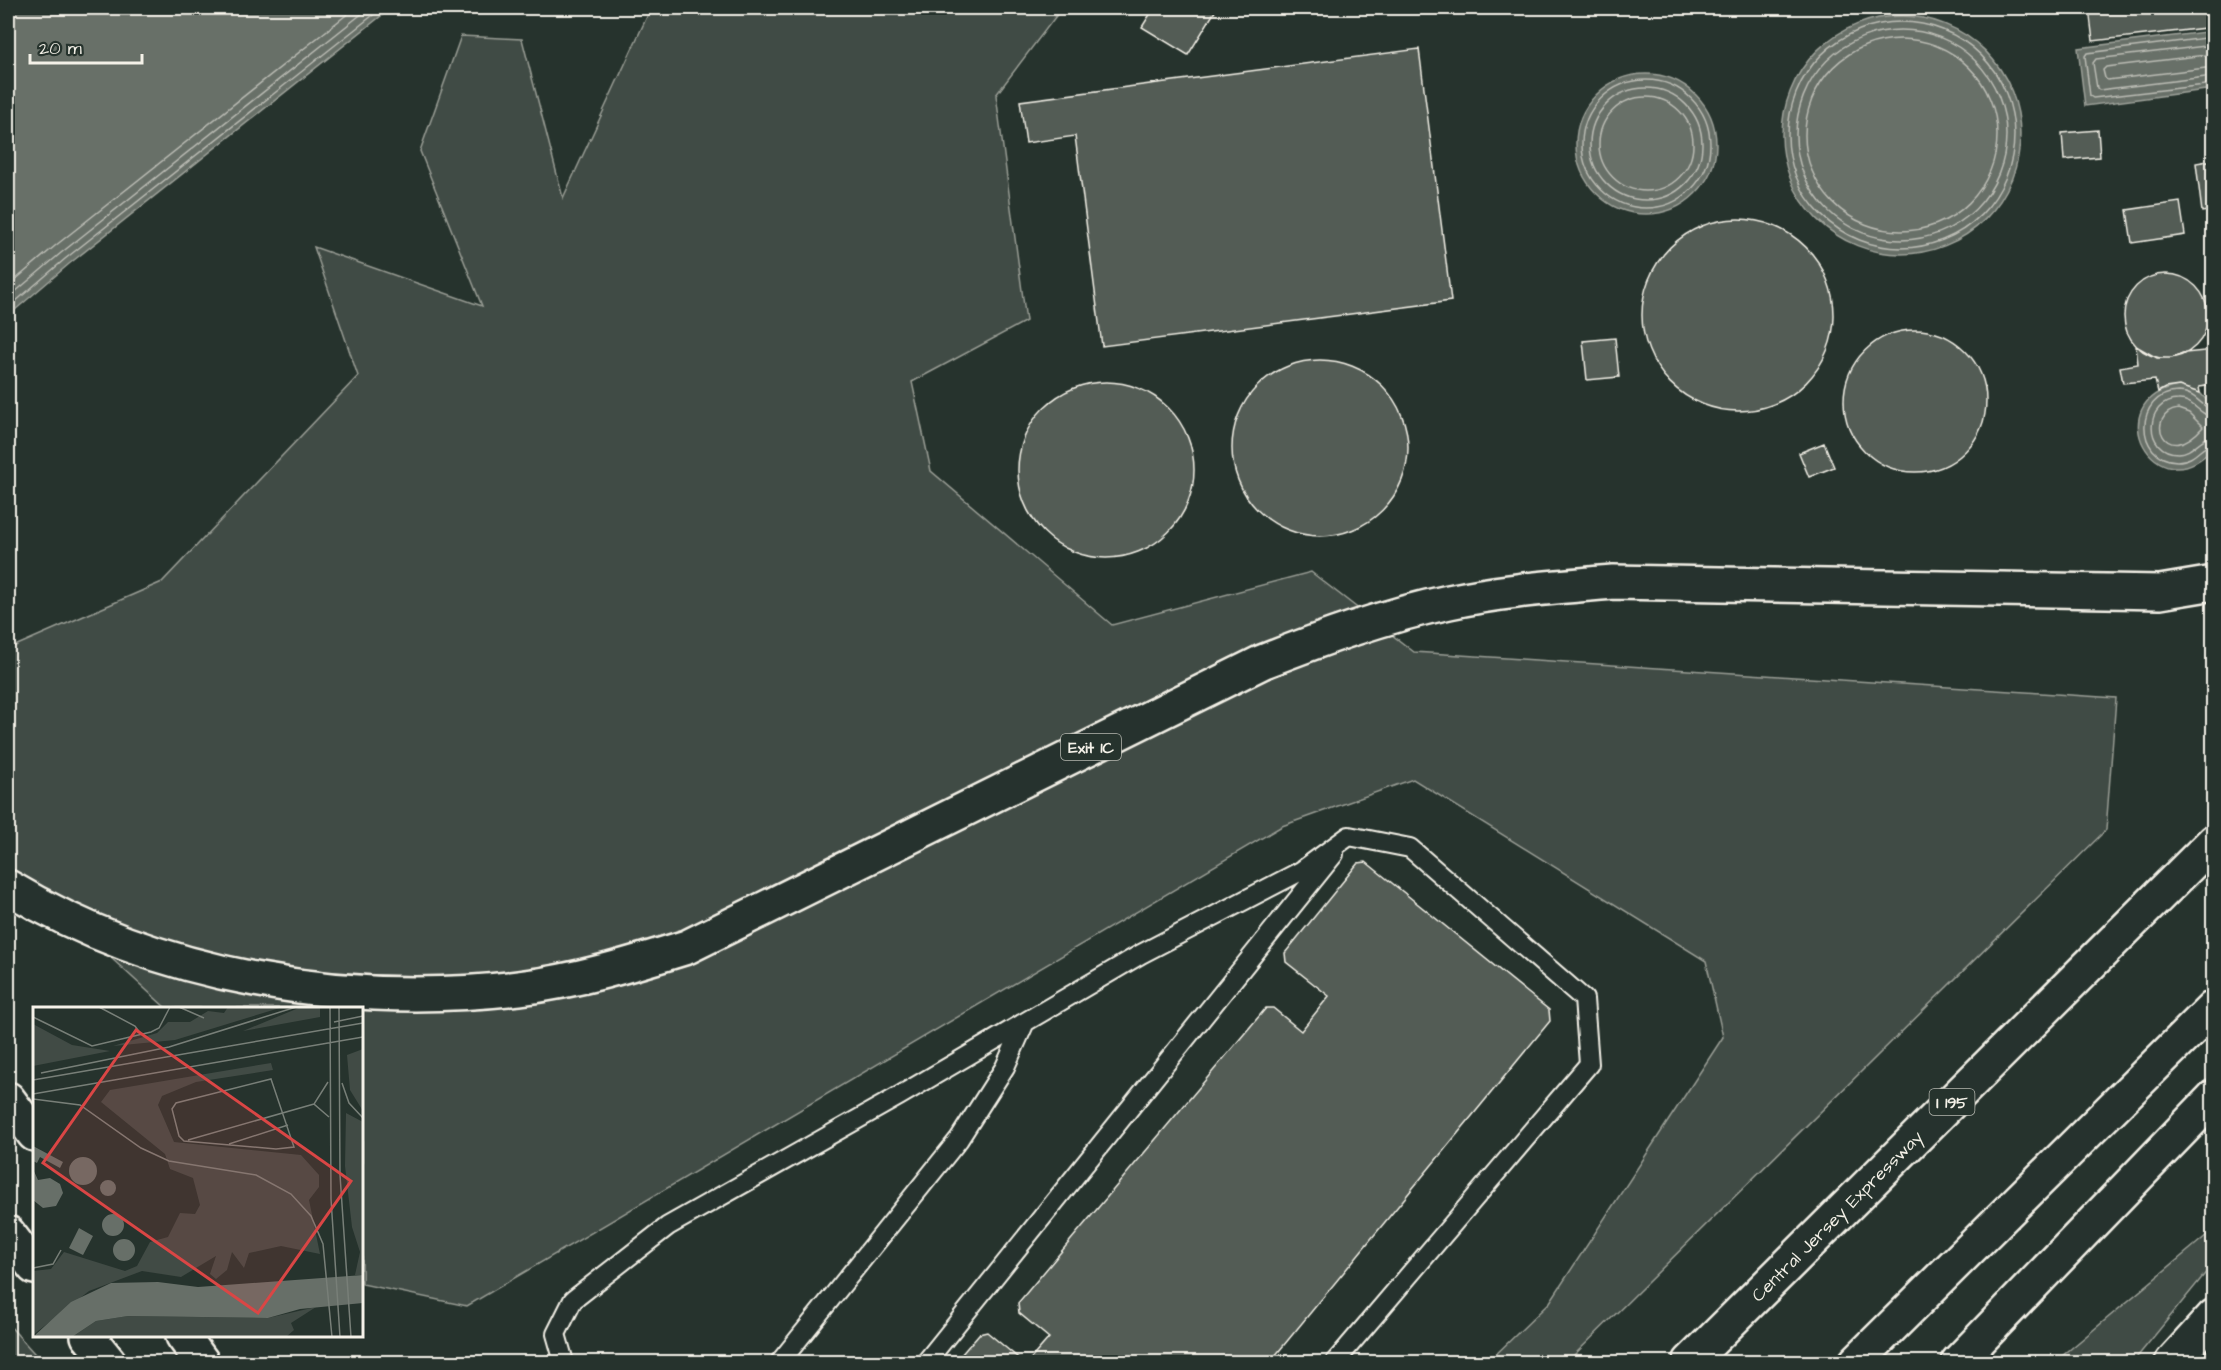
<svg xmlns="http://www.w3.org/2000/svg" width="2221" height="1370" viewBox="0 0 2221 1370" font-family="'Architects Daughter',sans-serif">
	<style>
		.green { fill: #414b45; stroke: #9a9e96; stroke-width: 1.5 }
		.water { fill: #676f68; stroke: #9fa39b; stroke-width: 1.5 }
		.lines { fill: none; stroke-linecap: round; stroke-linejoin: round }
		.shore { stroke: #bcbdb5; stroke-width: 1.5 }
		.building { fill: #525c55; stroke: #f4f1e8; stroke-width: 1.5 }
		.lane-casing { stroke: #f4f1e8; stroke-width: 22 }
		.secondary-casing { stroke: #f4f1e8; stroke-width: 38 }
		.highway-casing { stroke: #f4f1e8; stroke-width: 38 }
		.lane { stroke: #26332d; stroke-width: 18 }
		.secondary { stroke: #26332d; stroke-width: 33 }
		.highway { stroke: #26332d; stroke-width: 33 }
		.labels { text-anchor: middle; stroke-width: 5; stroke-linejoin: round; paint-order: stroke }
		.shield { fill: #26332d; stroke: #b6b8b0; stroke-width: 1.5 }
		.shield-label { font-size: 16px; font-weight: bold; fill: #f4f1e8 }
		.street-label { font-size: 18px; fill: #f4f1e8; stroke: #26332d }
		.inset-road { fill: none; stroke: #787f78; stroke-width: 1.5 }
		.view { fill: #da4645; fill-opacity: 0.15; stroke: #da4645; stroke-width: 3 }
		.inset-edge { fill: none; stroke: #f4f1e8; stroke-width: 3 }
	</style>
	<rect width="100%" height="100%" fill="#26332d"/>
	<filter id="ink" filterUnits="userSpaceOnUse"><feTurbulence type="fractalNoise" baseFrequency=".0167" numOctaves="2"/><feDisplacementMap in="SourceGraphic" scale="12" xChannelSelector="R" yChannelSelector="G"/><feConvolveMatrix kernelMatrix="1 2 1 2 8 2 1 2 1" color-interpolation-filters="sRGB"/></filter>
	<g filter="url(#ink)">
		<!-- green -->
		<path class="green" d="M651,8h411l-66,87 30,226 -114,61 19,89 181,154 199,-53 103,80 702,46 -10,132 -539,532h-79l62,-60 173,-265 -17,-76 -293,-182 -131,47 -815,480 -105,-22v-276h-196l-158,-144v-215l154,-67 196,-206 -44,-129 168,59 -62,-155 41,-115 61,3 41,159z
			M2213,1230v34l-80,98h-78z
			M8,1324l34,38h-34z"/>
		<!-- water -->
		<path class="water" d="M8,8h383l-322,256 -61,52z
			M1782 135a119 119 0 1 1 238 0a119 119 0 1 1-238 0Z
			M2213,31v58l-128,17 -7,-58z
			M1576 144a70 70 0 1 1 140 0a70 70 0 1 1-140 0Z
			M2179,386l21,7 13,14v41c-58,63 -116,-49 -34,-62z"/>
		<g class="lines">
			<!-- shore -->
			<path class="shore" d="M1788 135a113 113 0 1 1 226 0a113 113 0 1 1-226 0Z
				M1796 135a105 105 0 1 1 210 0a105 105 0 1 1-210 0Z
				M2214,37l-127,16 -2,3 5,40 3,2 121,-14
				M1805 135a96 96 0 1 1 192 0a96 96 0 1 1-192 0Z
				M2214,45l-118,14 -3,4 4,25 2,2 115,-14
				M2214,54l-108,13 -3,3 2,8 2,2 107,-13
				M1582 144a64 64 0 1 1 128 0a64 64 0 1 1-128 0Z
				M1590 144a56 56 0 1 1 112 0a56 56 0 1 1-112 0Z
				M1599 144a47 47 0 1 1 94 0a47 47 0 1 1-94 0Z
				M8,286l47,-40 300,-238
				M8,298l53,-45 308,-245
				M8,308l57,-49 317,-251
				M2178,409l11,4 14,14c-39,44 -59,-13 -25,-18z
				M2214,410c-13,-2 -17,-18 -36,-18 -44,1 -44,68 -1,69 20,0 23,-16 37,-17
				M2214,417c-15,-1 -20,-18 -36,-17 -34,0 -35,53 0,53 16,0 21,-16 36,-17"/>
		</g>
		<!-- building -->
		<path class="building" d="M1154,8h63l-29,47 -46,-28z
			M2089,8h125v19l-121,14z
			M1419,49l32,252 -349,45 -27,-210 -49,7 -6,-42z
			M2098,130l2,27 -36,3 -2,-27z
			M2214,160v50l-12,2 -6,-49z
			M2180,202l5,33 -53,8 -5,-33z
			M1642 315a96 96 0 1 1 192 0a96 96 0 1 1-192 0Z
			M2124 316a42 42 0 1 1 84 0a42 42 0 1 1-84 0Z
			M1844 401a71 71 0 1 1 142 0a71 71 0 1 1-142 0Z
			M1615,338l4,39 -32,3 -4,-39z
			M2136,346l21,12h15l13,-5 29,-3v35l-15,2 1,6 -21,-7 -14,2 -7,4 -3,-12 -32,3 -3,-16 18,-3z
			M1232 448a88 88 0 1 1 176 0a88 88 0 1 1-176 0Z
			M1018 470a88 88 0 1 1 176 0a88 88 0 1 1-176 0Z
			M1824,443l10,24 -25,10 -10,-24z
			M1366,862l183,148 1,11 -280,341h-242l21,-24 -30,-25 -1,-10 248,-295h7l28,23 28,-35 -43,-34 -1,-9 73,-90z
			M987,1332l36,30h-68l24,-28z"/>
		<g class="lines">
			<defs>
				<path id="lane" d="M564,1362l-8,-28 17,-34 95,-74 231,-130 242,-142 160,-83 48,-35 61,12 174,151 5,65 -254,298
					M780,1362l179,-223 46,-72 20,-45
					M926,1362l408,-508"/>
				<path id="secondary" d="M2172,1362l42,-46"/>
				<path id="highway" d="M8,887c151,91 337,121 511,101 58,-7 113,-24 168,-41l575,-285c61,-24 122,-46 187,-60 54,-12 109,-15 164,-20l547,10 54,-9
					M8,1099l26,35
					M8,1233l26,34
					M88,1336l21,26
					M183,1336l19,26
					M1690,1362l524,-521
					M1856,1362l358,-355
					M1958,1362l256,-265"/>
			</defs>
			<!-- lane casing -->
			<use href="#lane" class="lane-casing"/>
			<!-- secondary casing -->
			<use href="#secondary" class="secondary-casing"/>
			<!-- highway casing -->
			<use href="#highway" class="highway-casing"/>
			<!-- lane -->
			<use href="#lane" class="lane"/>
			<!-- secondary -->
			<use href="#secondary" class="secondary"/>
			<!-- highway -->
			<use href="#highway" class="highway"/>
		</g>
	</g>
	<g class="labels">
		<!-- shield labels -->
		<g class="shield">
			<rect x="1061" y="734" width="60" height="26" rx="4.5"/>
			<rect x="1929.5" y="1089" width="45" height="26" rx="4.5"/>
		</g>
		<g class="shield-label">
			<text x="1091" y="753">Exit 1C</text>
			<text x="1952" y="1108">I 195</text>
		</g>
		<!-- street labels -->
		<g class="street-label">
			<text transform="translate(1837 1216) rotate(-45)" y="6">Central Jersey Expressway</text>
		</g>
	</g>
	<!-- overview -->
	<g transform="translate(33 1007)">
		<rect width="330" height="330" fill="#26332d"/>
		<path d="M195,0h55l-108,33 -62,6 44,-13 11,-11h22l18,-11 16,2zM268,0h19v10l-77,14zM0,17l39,21 38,6 -77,15zM330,42v62l-13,-21 -3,-35zM238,56l2,7 -77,12 -34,14 -4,9 16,37 127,13 18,20v12l-10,13 11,54 -39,-8 -32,7 -5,15 -12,-16 -5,18 -11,9 -6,-5 6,-18 -35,21 -39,-6 -53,20 -56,44v-64l18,-2 13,-17 61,19 12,-5 13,-24 18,-5 12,-24 15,1 5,-9 -7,-27 -23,-9 -5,-15 -64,-52 9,-12zM313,106l17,9v153h-8l5,-23 -8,-25 -7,-61zM283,300l-25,16 3,7 -8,7h-214l24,-16 32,-5 140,2z" fill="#414b45"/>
		<path d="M0,139l30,16 -3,6 -20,-11 -3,6 -4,-2zM36 164a14 14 0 1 1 28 0a14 14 0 1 1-28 0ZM0,162l5,11 12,-2 10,6 3,9 -7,13 -13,2 -10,-8zM67 181a8 8 0 1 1 16 0a8 8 0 1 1-16 0ZM69 218a11 11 0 1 1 22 0a11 11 0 1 1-22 0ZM46,221l14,8 -10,19 -14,-7zM80 243a11 11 0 1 1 22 0a11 11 0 1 1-22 0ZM330,268v28l-63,6 -32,9 -140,-2 -32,5 -24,16h-39l38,-35 40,-19 47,-1 40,5z" fill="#676f68"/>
		<path class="inset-road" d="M66,0l36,19 6,8M146,0l25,11M297,0l1,192 9,138M306,0l1,168 11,162M0,10l59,29 59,-14 8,-4 11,-21M301,15l29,-6M8,66l128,-26 127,-40M238,72l23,68 -18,2 -92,-8 -5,-5 -7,-27 4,-6zM0,73l330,-57M295,75l-14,22 15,13M309,76l7,20 14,15M0,87l330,-57M0,92l47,6 61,43 28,13 87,14 35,19 20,22 12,28 9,93M155,133l126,-36M196,137l59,-19M0,261l20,-4 8,-14"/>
		<path class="view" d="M103,23l215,151 -93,132 -215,-150z"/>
		<rect width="330" height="330" class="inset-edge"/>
	</g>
	<!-- margin -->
	<rect width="2221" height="1370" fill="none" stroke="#26332d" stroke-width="30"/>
	<rect x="15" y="15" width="2191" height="1340" fill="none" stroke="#f4f1e8" stroke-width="2" filter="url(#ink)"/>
	<!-- scale -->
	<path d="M30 54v9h112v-9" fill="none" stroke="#f4f1e8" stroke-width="3"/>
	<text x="39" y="54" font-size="18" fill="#f4f1e8" stroke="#26332d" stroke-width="4.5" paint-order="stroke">20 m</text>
</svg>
